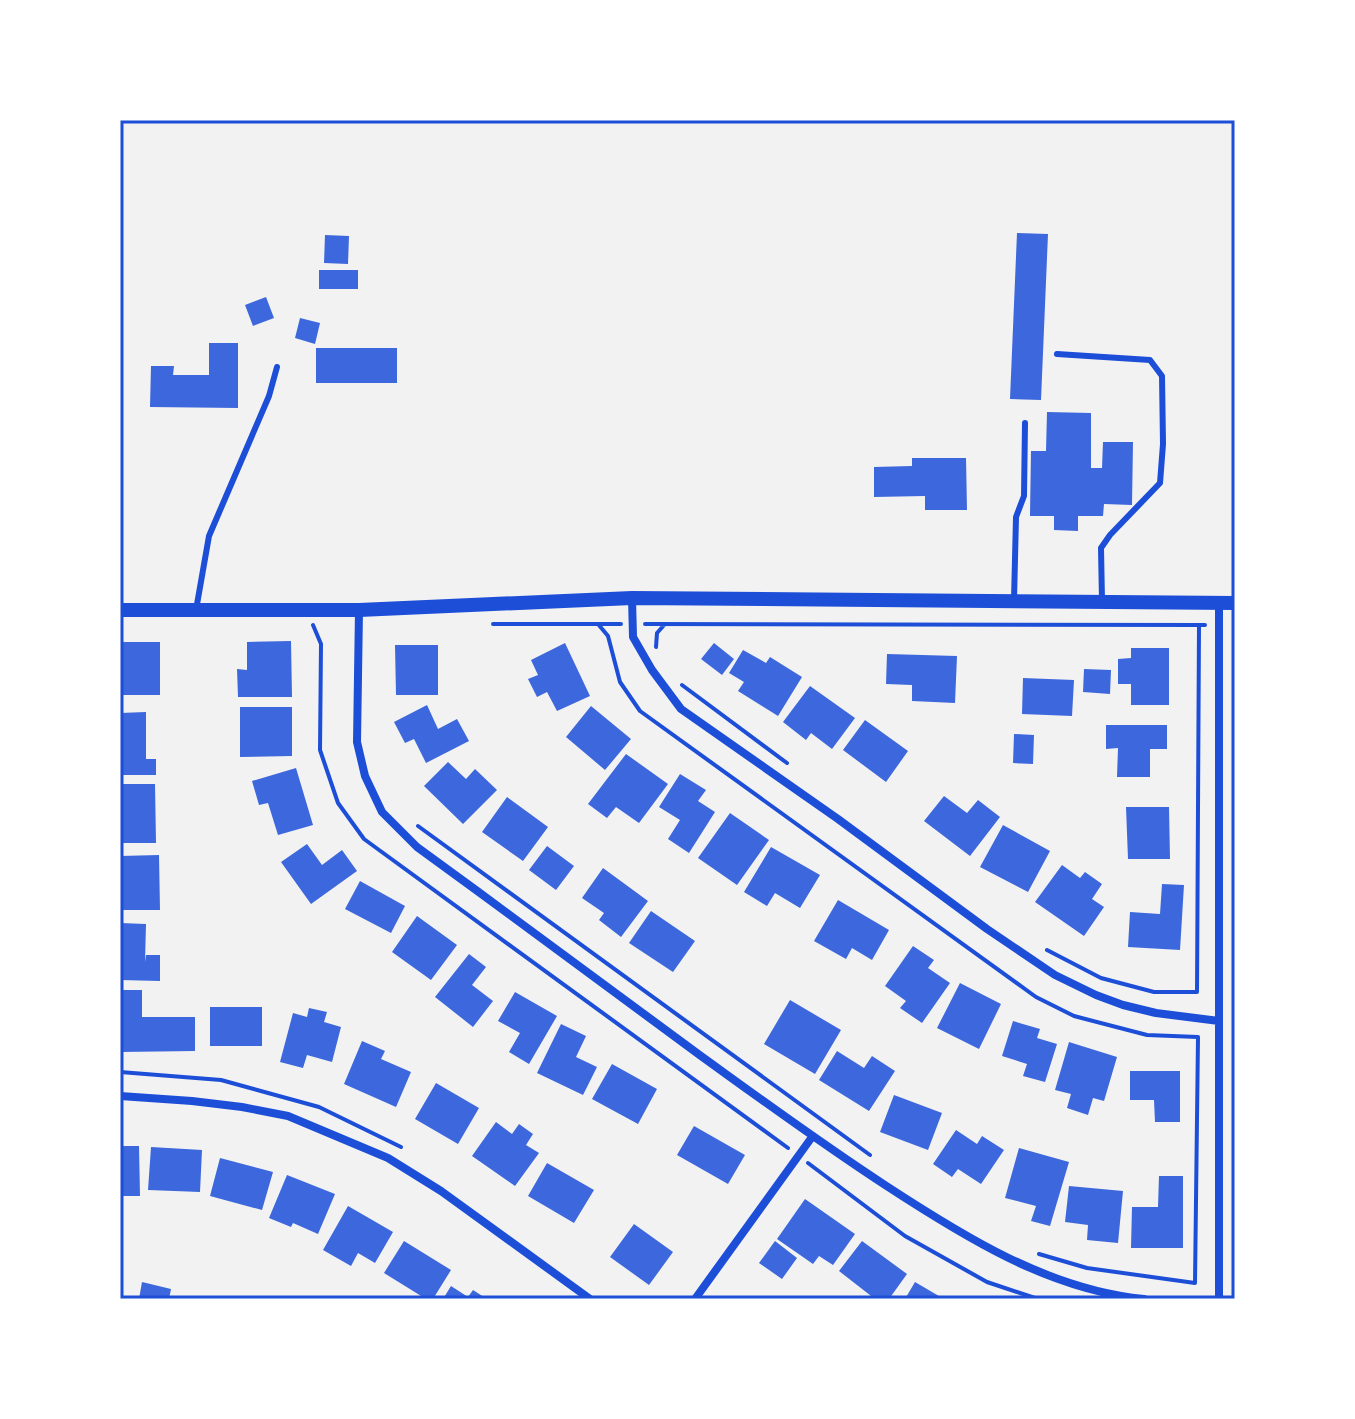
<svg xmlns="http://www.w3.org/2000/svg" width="1355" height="1419" viewBox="0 0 1355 1419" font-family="Georgia,serif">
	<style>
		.building { fill: #3d67dc }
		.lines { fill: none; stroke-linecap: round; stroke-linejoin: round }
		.path { stroke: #1d4ed8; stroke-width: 4 }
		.service { stroke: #1d4ed8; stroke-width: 6 }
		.minor { stroke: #1d4ed8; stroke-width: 8 }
		.tertiary { stroke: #1d4ed8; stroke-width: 14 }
		.neatline { fill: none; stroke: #1d4ed8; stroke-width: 3 }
	</style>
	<rect width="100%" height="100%" fill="#f2f2f2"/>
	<!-- building -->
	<path class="building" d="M1017,233l31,1 -7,166 -31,-1z
		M325,235l24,1 -1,28 -24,-1z
		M319,270h39v19h-39z
		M266,297l8,21 -21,8 -8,-21z
		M300,318l20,5 -5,21 -20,-6z
		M209,343h29v65l-88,-1 1,-41h23l-1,9h36z
		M316,348h81v35h-81z
		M1047,412l44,1v55h11l1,-26h30l-1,63 -28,-1 -1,12h-25v15l-24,-1v-14h-24l1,-65h15z
		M912,458h54l1,52h-42v-14l-51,1v-30l38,-1z
		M291,641l1,56h-54l-1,-28 10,1v-28z
		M120,642h40v53h-40z
		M565,643l25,53 -33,15 -10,-19 -10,5 -9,-18 10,-4 -7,-15z
		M714,643l20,16 -12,16 -21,-16z
		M395,645h43v50h-42z
		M1131,648h38v57h-38v-21h-13v-25l13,-1z
		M743,650l23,13 4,-6 32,20 -24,39 -40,-25 6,-9 -15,-9z
		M887,654l70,2 -2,47 -43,-2v-16l-26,-1z
		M1084,669l27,1 -1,24 -27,-2z
		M1023,678l51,2 -2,36 -50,-2z
		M810,686l45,32 -23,31 -21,-16 -5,7 -23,-18z
		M427,705l11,24 19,-10 12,22 -43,22 -12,-24 -9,4 -11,-21z
		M591,706l40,33 -26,31 -39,-33z
		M240,707h52v49l-52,1z
		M146,712v47h10v16h-36v-62z
		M865,720l43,31 -22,31 -43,-32z
		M1106,725h61v24h-17v28h-33l1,-29 -12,1z
		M1014,734l20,1 -1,29 -20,-1z
		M626,754l42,30 -29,39 -23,-16 -9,11 -19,-14z
		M448,762l18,17 9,-10 22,21 -34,34 -39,-38z
		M296,768l17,57 -35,10 -10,-32 -9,2 -7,-24z
		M680,774l26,16 -8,11 17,11 -26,41 -21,-14 12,-19 -21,-13z
		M120,784h35l1,59h-36z
		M944,796l23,17 11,-13 22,17 -30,39 -46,-35z
		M507,797l41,30 -25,34 -41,-29z
		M1126,807h43l1,52h-42z
		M730,813l39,27 -32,45 -39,-27z
		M1003,825l47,26 -22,41 -48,-25z
		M307,844l15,21 20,-15 15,21 -46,33 -30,-42z
		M547,846l27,20 -18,24 -27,-20z
		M771,847l49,28 -20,33 -25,-15 -8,13 -23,-14z
		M159,855l1,55h-40v-54z
		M1062,865l18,13 5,-6 17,12 -10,15 12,8 -20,29 -49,-34z
		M603,868l45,33 -27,36 -22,-17 5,-7 -22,-15z
		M360,881l45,25 -14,27 -46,-24z
		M1162,884l22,1 -4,65 -52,-3 2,-35 30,2z
		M838,900l51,30 -17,30 -20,-12 -6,11 -32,-18z
		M651,911l44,30 -22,31 -44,-29z
		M417,916l40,29 -26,35 -39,-28z
		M120,923l26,1 -1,38 1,-7h14v26l-40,-1z
		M913,946l21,14 -6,8 22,15 -28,40 -22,-15 6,-7 -21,-15z
		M469,954l17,13 -14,18 21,16 -20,26 -38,-30z
		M960,983l41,21 -22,45 -42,-21z
		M120,990h22v27h53v34l-75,1z
		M515,992l42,24 -28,48 -20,-12 11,-19 -22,-12z
		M790,1000l51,30 -26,44 -51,-30z
		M210,1007h52v39h-52z
		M309,1008l18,4 -3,10 17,5 -9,35 -25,-7 -4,13 -23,-6 13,-49 14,4z
		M1013,1021l27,8 -3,9 20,6 -12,38 -22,-6 4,-12 -25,-8z
		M561,1024l25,12 -10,21 21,10 -14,28 -46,-22z
		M362,1041l23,10 -4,8 30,13 -15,35 -52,-23z
		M1069,1042l48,15 -13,44 -11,-3 -5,17 -21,-7 4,-14 -16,-4z
		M837,1051l27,17 8,-12 23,15 -26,40 -50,-31z
		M612,1064l45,25 -19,35 -46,-25z
		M1130,1071h50v51h-25l-1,-22h-24z
		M436,1083l43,25 -21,36 -43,-25z
		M894,1095l48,18 -14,37 -48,-18z
		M496,1122l16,12 7,-10 14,10 -7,11 13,8 -24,33 -43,-30z
		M694,1126l51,29 -17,29 -51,-29z
		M956,1130l21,14 5,-8 22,14 -23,34 -23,-15 -6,8 -19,-13z
		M120,1146h19l1,50h-20z
		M151,1147l51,3 -2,42 -52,-2z
		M1019,1148l50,14 -19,64 -19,-5 5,-15 -31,-8z
		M220,1158l53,14 -11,38 -52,-14z
		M547,1163l47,27 -20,33 -46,-27z
		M287,1175l48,19 -17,40 -25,-11 -2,4 -22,-9z
		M1159,1176h24v72h-52l1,-41h26z
		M1069,1186l54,5 -5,52 -31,-3 1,-15 -23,-3z
		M805,1199l50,35 -22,31 -14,-9 -6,8 -36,-25z
		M348,1206l45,26 -18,31 -17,-10 -7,13 -28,-16z
		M634,1224l39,28 -24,33 -39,-28z
		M404,1241l47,29 -18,29h-7l-42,-26z
		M775,1241l22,17 -15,21 -23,-16z
		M862,1241l45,33 -18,25h-14l-36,-28z
		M142,1282l29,7 -2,10h-30z
		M915,1282l29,17h-39z
		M451,1286l17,11 5,-7 14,9h-44z"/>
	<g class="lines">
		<!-- path -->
		<path class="path" d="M493,624h128
			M598,624l10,12 12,46 20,29 396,286 38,19 73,19 51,2 -3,246 -108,-15 -48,-14
			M645,624l560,1
			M313,625l8,19 -1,106 18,53 26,36 424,309
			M656,647l1,-14 8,-9
			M682,685l105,78
			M418,826l452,329
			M1047,950l54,28 53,14h43l2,-367
			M120,1072l101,8 98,27 82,40
			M808,1163l97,73 82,46 51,17"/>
		<!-- service -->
		<path class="service" d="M1057,354l93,6 12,16 1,68 -3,39 -50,52 -9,13 1,53
			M1014,600l2,-83 8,-21 1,-73
			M196,610l13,-74 60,-140 8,-29"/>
		<!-- minor -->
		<path class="minor" d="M632,598l1,39 19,33 29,39 157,110 149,110 68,46 41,20 27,10 33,8 63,8
			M1219,603v696
			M359,610l-2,132 8,34 17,36 35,35c95,69 189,139 284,209 61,44 121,88 184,129 78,51 164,105 259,114
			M120,1096l72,5 50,6 46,9 100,42 53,33 149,108
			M695,1299l117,-162"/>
		<!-- tertiary -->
		<path class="tertiary" d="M120,610h239l273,-12 603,5"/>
	</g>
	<!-- border -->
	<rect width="1355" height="1419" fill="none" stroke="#ffffff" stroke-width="244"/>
	<rect x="122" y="122" width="1111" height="1175" class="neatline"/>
</svg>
